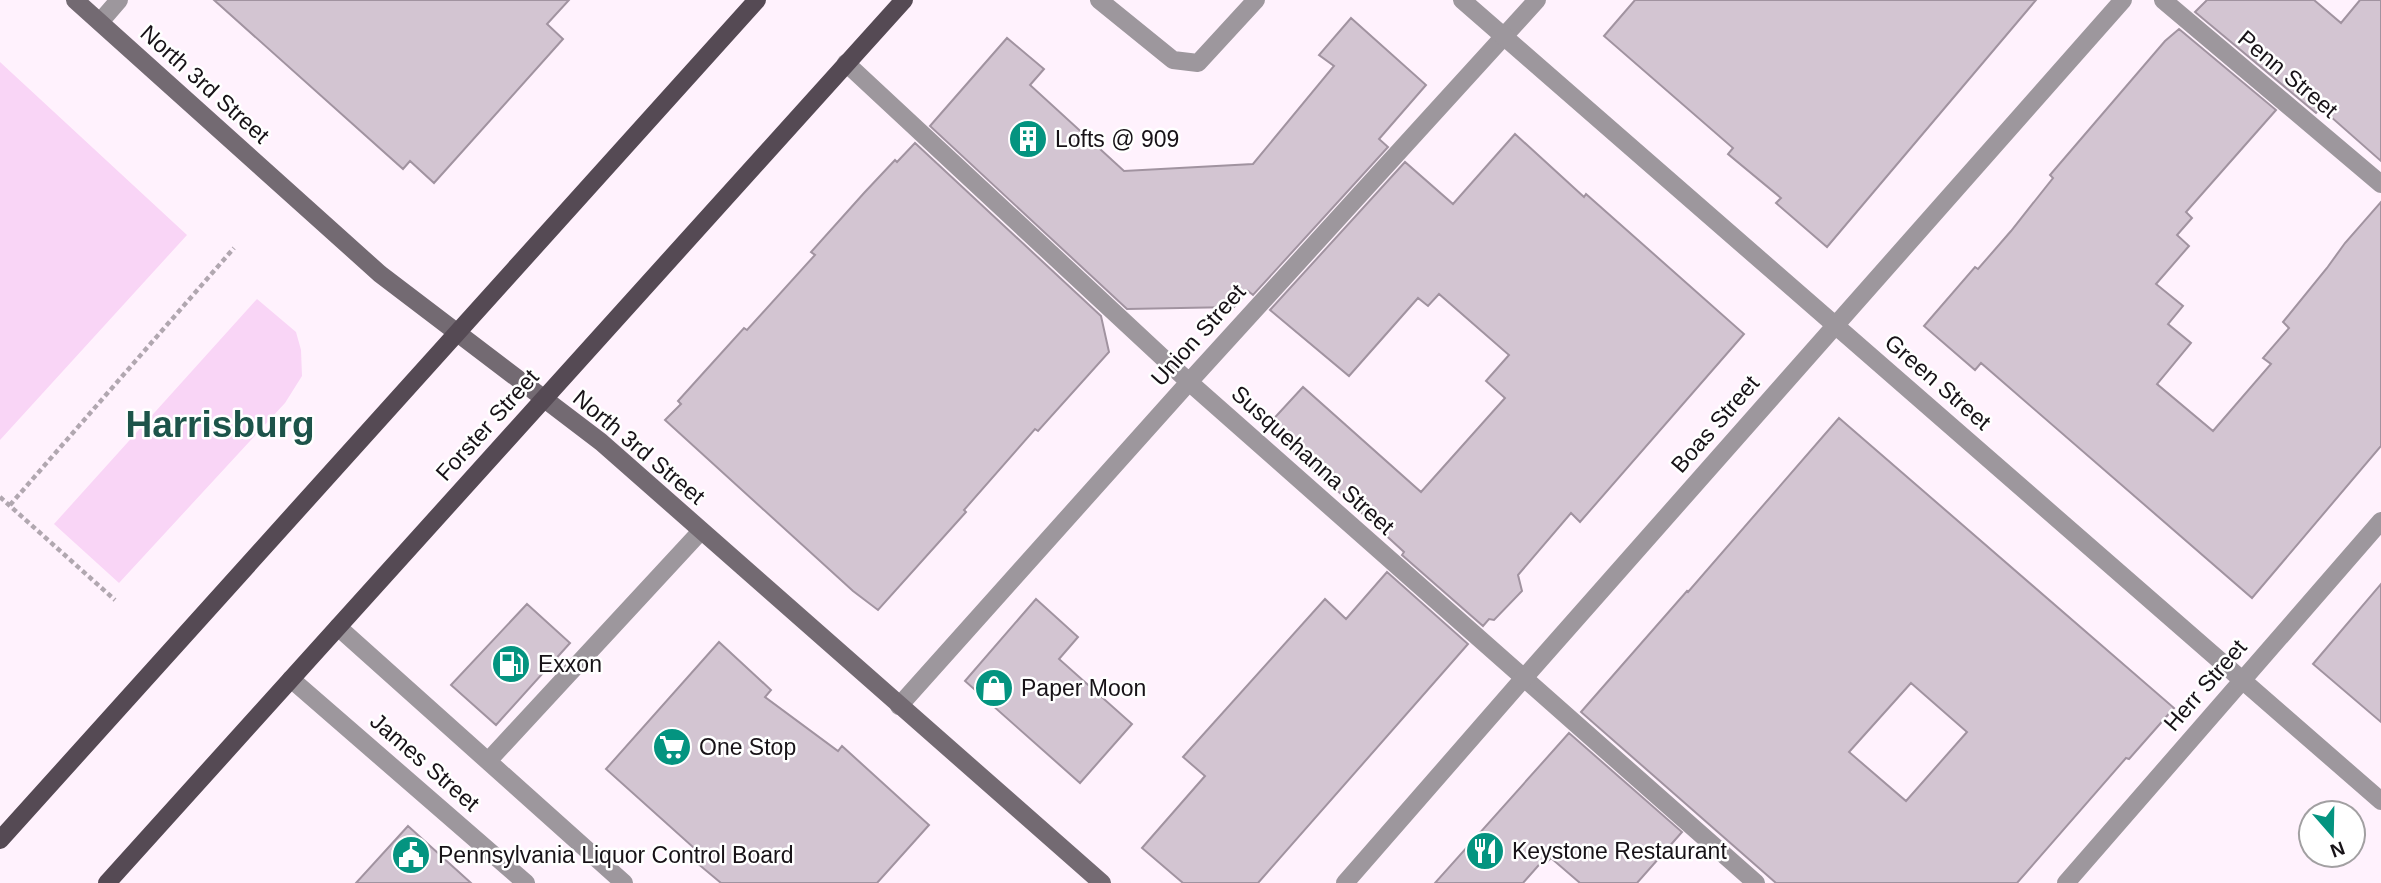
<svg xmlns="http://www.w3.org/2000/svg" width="2381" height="883" viewBox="0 0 2381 883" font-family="Helvetica,sans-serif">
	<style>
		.green { fill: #f9d5f6 }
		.building { fill: #d3c5d2; stroke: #a193a0; stroke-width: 2; fill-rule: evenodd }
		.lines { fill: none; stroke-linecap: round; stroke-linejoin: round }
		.path { stroke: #b1a7b0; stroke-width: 4.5; stroke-dasharray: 5 3.5; stroke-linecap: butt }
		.lane { stroke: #9d979d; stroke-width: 18 }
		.street { stroke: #9d979d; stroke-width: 18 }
		.secondary { stroke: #736a72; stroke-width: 18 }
		.primary { stroke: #554a54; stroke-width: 18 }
		.labels { text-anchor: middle; stroke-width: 5; stroke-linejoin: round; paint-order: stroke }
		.street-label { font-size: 23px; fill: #171217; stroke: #fff }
		.poi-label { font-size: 23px; fill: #171217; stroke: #fff; text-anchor: start }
		.town-label { font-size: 37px; font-weight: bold; fill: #1d544a; stroke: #fff }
	</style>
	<rect width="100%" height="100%" fill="#fff2fd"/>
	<!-- green -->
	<path class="green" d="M0,62l187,173 -187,205z
		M257,299l39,33 5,18 1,26 -17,27 -166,180 -65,-59z"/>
	<!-- building -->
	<path class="building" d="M214,0h355l-22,24 16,15 -129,144 -24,-22 -7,8z
		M1635,0h401l-209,247 -51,-44 5,-5 -53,-44 5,-6 -129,-112z
		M2207,0h107l27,23 19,-23h21v161l-60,-53 -5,5 -121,-101z
		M1351,18l75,67 -47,54 9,8 -135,148 -5,-4 -14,16 -107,2 -197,-183 77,-88 37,31 -14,16 94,86 129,-7 81,-98 -15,-11z
		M2179,29l97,81 -90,102 6,6 -15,17 12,11 -33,38 27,22 -15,18 23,19 -34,41 56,47 58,-67 -8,-6 26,-30 -6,-6 44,-54 18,-25 36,-41v244l-129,152 -271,-235 -6,7 -51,-44 51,-59 3,2 33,-38 42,-53 -3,-3 115,-134z
		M1515,134l69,63 2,-3 158,140 -164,188 -9,-9 -53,62 4,16 -28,29 -5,-1 -6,7 -81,-71 2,-3 -137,-126 36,-39 118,105 84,-94 -19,-17 23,-26 -70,-61 -11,12 -10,-8 -69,78 -79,-66 135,-148 48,42z
		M915,143l186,173 8,36 -71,79 -3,-2 -71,81 2,2 -88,98 -25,-19 -188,-171 16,-16 -3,-3 28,-31 38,-42 3,2 68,-75 -4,-3 53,-59 31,-33 2,2z
		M1839,418l335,290 -45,51 -3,-1 -109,125h-241l-195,-171 106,-121 1,1zM1911,683l56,49 -61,69 -57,-49z
		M1387,572l81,72 -210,239h-75l-41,-35 63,-72 -22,-19 142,-158 21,20z
		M2381,584v138l-68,-58z
		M1036,599l42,38 -19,22 73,65 -52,59 -115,-102z
		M527,604l43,39 -74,82 -45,-40z
		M719,642l52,48 -6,7 73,54 4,-5 87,79 -52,58h-156l-24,-20 6,-7 -97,-87z
		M1569,733l113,99 -45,51h-57l-29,-25 -3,3 -3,-3 -22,25h-88z
		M408,826l63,57h-115z"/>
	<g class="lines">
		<!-- path -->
		<path class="path" d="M0,497l115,103
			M10,505l224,-257"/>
		<!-- lane -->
		<path class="lane" d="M1099,0l74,60 25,3 58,-63
			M846,63l343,319 567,501
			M338,627l286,256
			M899,706l290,-324 348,-382
			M488,761l213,-230"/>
		<!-- street -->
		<path class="street" d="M1462,0l919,801
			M2163,0l218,184
			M100,22l19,-22
			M291,679l235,204
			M1345,883l178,-204 600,-679
			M2066,883l315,-362"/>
		<!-- secondary -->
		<path class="secondary" d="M75,0l305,274 221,168 501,441"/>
		<!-- primary -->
		<path class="primary" d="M0,840l757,-840
			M107,883l797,-883"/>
	</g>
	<!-- icons -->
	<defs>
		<symbol id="building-disc" viewBox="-11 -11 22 22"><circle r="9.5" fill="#049480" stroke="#fff"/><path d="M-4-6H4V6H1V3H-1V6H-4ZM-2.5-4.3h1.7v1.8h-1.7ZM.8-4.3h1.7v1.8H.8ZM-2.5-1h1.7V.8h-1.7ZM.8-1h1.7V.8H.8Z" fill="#fff"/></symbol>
		<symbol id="fuel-disc" viewBox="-11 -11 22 22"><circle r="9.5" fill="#049480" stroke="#fff"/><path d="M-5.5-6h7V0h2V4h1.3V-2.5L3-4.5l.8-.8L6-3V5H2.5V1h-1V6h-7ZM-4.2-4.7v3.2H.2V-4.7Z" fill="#fff"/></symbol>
		<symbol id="shop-disc" viewBox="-11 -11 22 22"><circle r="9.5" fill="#049480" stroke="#fff"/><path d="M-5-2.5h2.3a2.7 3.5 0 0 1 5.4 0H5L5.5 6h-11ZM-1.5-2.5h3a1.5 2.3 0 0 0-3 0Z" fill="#fff"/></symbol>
		<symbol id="supermarket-disc" viewBox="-11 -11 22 22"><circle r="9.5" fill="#049480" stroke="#fff"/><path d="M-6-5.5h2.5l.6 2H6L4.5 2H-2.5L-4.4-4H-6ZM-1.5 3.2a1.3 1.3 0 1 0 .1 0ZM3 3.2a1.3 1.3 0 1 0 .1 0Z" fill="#fff"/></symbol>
		<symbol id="restaurant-disc" viewBox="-11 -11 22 22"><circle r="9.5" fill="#049480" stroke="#fff"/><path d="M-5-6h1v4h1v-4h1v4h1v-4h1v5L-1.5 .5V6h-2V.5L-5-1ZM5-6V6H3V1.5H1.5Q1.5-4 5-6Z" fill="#fff"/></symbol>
		<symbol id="civic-disc" viewBox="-11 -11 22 22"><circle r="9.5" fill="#049480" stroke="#fff"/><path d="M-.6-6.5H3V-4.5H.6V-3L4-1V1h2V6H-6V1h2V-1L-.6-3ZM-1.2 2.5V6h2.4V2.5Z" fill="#fff"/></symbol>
	</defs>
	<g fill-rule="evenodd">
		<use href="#building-disc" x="1006" y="117" width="44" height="44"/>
		<use href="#fuel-disc" x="489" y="642" width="44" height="44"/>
		<use href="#shop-disc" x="972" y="666" width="44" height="44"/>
		<use href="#supermarket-disc" x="650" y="725" width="44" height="44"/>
		<use href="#restaurant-disc" x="1463" y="829" width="44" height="44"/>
		<use href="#civic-disc" x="389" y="833" width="44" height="44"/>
	</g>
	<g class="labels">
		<!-- street labels -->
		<g class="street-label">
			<text transform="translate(2288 74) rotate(40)" y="8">Penn Street</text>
			<text transform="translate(205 84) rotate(42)" y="8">North 3rd Street</text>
			<text transform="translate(1198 335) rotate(-48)" y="8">Union Street</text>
			<text transform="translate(1938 382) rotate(41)" y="8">Green Street</text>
			<text transform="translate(1715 424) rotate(-49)" y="8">Boas Street</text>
			<text transform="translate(487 425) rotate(-48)" y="8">Forster Street</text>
			<text transform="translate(639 447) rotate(40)" y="8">North 3rd Street</text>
			<text transform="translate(1313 460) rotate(42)" y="8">Susquehanna Street</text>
			<text transform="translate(2205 685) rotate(-49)" y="8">Herr Street</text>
			<text transform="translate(425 762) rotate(41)" y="8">James Street</text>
		</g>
		<!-- poi labels -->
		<g class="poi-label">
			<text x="1055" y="147">Lofts @ 909</text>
			<text x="538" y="672">Exxon</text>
			<text x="1021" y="696">Paper Moon</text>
			<text x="699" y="755">One Stop</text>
			<text x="1512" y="859">Keystone Restaurant</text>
			<text x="438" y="863">Pennsylvania Liquor Control Board</text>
		</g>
		<!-- town labels -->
		<g class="town-label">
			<text x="220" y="437">Harrisburg</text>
		</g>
	</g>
	<!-- north arrow -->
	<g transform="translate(2332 834) rotate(160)"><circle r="33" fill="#ffffff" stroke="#a2a0a2" stroke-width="2"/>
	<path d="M0-5L12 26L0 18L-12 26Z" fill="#049480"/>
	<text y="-10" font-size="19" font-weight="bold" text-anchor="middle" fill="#171217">N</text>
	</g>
</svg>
